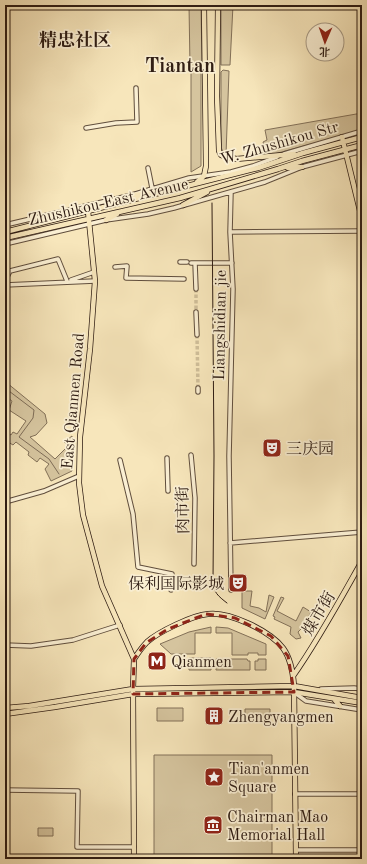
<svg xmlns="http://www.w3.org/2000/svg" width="367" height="864" viewBox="0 0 367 864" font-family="'Old Standard TT','Noto Serif SC',serif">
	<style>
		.green { fill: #d5c49e; stroke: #827058 }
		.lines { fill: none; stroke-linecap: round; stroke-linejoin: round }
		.stream { stroke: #7e6c56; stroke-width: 1 }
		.minor-tunnel { stroke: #cfbe99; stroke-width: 3.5; stroke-dasharray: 3.5 2; stroke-linecap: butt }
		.minor-casing { stroke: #604e3d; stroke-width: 5.5 }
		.major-casing { stroke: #2e1c13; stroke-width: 6 }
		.minor { stroke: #faefd3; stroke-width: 3.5 }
		.major { stroke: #f7e6bb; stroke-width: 4.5 }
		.tram { stroke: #2e1c13; stroke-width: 1 }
		.marked { fill: none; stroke: #8f2418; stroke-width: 3; stroke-dasharray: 8 5; stroke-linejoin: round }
		.labels { text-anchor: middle; stroke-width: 3.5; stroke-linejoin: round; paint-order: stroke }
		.street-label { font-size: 16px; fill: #2e1c13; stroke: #faefd3 }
		.poi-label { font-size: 16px; fill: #2e1c13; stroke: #faefd3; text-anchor: start }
		.quarter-label { font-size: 18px; font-weight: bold; fill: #2e1c13; stroke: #faefd3 }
		.district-label { font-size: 20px; font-weight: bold; fill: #2e1c13; stroke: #faefd3 }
	</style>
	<rect width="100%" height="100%" fill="#f7e6bb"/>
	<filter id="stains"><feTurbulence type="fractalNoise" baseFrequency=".005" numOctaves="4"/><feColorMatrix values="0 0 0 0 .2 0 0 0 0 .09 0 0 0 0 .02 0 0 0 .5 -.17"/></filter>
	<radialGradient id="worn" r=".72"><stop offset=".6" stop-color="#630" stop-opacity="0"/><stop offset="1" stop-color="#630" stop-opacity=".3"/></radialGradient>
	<!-- green -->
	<path class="green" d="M189,5h12l1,60 -4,2h-8z
		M221,5h12l-3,60h-9z
		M199,70l2,2v94l-10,6v-100l1,-1z
		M223,70l6,1 -3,84 -3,-3 -2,-5v-75z
		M362,113v17l-95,26 -4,-14 4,-2 -2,-10z
		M5,368h2v15l38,31 2,9 -11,12 -6,2 25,22 13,-13 -4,-4 8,-6v35l-21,10 -6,-12 4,-5 -9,-6 -3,4 -9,-7 1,-3 -13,-10 -3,3 -8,-5 1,-8 5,3 2,-3 4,2 9,-13 -17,-11 3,-9 -7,-5z
		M242,591h10l-2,15 9,2 7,4 3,-17 5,2 -9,22 -23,-11z
		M281,597l3,1 -7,13 19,10 7,-14 8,5 -2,4 2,1 -5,9h-2l-6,6 3,6 -5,1 -6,-5 1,-7 -17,-8 1,-2 -2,-1z
		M211,627v6h-16v21h-24l-11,-10 29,-12z
		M216,627l12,1 38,16v11h-8v-2h-10v2h-16v-22h-16z
		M189,658h22v12h-22z
		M216,659h31l1,2h2v9h-34z
		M258,659h8v11h-11v-9h3z
		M157,708h26v13h-26z
		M245,709h25v11h-25z
		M154,755h118v104h-118z
		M38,828h15v8h-15z"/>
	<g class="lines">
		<!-- stream -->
		<path class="stream" d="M5,388l29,22 -1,8 -14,19 30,22 10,15"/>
		<!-- minor-tunnel -->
		<path class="minor-tunnel" d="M196,289v23
			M197,335l1,53"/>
		<defs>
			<path id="minor" d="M86,128l30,-5 21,-1 -1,-34
				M284,154l78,-23
				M148,168l4,20
				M5,225l127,-30 57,-17 42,-6 22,-6 24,-9
				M230,232l132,-1
				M5,244l101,-24 42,-6 26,-6 91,-26 37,-15 60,-16
				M180,262h7
				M191,263h41
				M195,263l1,26
				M115,267l12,-1 -1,12 58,1
				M71,280l23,-8
				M5,281l5,-10 48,-12 9,22
				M5,285l90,-4
				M196,312l1,23
				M198,388v4
				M191,455l4,43 -1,66
				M167,458l1,33
				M120,460l13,54 5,53 34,7 -1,16
				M5,502l39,-11 35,-15
				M230,543l132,-11
				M231,590l-2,-134 4,-167 -3,-57 1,-40
				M5,645l26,1 42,-6 47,-15
				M321,689l33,-1 8,1
				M295,693l11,8 56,9
				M5,790l73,1 -1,56h57
				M295,794h67
				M296,850h66"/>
			<path id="major" d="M218,5l-1,91 2,55 2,4 15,4 58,-5
				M342,137l20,82
				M288,168l14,-1
				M197,182l7,-6 2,-10 -2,-161
				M132,195l17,-1
				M183,205l24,-13
				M88,211l7,70 -5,68 -10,88 -1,46 4,32 19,71 32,73 -1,30 1,170
				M106,220l11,-6
				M5,232l253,-64 45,-15 59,-16
				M5,238l175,-40 98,-29 24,-8 60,-16
				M134,659c4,-6 8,-12 13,-17 11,-10 46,-27 61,-28 21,-3 62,17 75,34 8,11 10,24 11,38l2,173
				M293,676c26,-37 47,-76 69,-115
				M334,699l6,7
				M5,708l24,-2 104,-17 161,-3 68,12
				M5,714l50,-7 78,-13 161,-2 68,11"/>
		</defs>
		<!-- minor casing -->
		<use href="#minor" class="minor-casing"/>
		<!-- major casing -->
		<use href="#major" class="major-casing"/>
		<!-- minor -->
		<use href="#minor" class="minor"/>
		<!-- major -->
		<use href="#major" class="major"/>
		<!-- tram -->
		<path class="tram" d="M212,203l2,253 -1,125c0,11 5,15 14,22"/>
	</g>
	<!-- marked area -->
	<path class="marked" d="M206,614l29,4 36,18 17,20 6,36 -161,2 1,-35 12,-16 22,-14z"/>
	<!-- icons -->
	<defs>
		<symbol id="theatre-square" viewBox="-11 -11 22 22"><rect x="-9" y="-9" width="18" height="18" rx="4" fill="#8f2418" stroke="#faefd3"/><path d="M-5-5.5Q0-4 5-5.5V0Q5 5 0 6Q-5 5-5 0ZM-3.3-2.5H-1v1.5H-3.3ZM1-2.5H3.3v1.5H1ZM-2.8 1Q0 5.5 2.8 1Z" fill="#fff"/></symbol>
		<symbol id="metro-square" viewBox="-11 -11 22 22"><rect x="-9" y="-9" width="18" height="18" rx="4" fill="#8f2418" stroke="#faefd3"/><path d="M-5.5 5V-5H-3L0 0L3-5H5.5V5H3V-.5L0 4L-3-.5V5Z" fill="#fff"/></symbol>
		<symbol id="building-square" viewBox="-11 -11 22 22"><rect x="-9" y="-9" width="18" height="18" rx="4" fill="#8f2418" stroke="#faefd3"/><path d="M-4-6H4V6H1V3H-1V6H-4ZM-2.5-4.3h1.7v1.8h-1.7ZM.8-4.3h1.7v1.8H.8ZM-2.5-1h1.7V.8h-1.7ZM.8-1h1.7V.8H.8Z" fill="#fff"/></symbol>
		<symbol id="sight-square" viewBox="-11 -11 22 22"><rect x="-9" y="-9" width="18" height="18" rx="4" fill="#8f2418" stroke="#faefd3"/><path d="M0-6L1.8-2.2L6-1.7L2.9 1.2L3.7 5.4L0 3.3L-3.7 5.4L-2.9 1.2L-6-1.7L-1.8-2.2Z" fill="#fff"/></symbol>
		<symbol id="museum-square" viewBox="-11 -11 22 22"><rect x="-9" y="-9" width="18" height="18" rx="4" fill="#8f2418" stroke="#faefd3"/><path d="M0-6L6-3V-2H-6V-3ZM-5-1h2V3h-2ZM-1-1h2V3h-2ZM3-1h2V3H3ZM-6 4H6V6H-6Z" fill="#fff"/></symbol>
	</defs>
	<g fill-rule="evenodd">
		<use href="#theatre-square" x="261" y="437" width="22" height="22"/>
		<use href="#theatre-square" x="227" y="572" width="22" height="22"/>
		<use href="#metro-square" x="146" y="650" width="22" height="22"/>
		<use href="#building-square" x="203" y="705" width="22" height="22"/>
		<use href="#sight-square" x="203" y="766" width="22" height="22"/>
		<use href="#museum-square" x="202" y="814" width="22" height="22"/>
	</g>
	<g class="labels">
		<!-- street labels -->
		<g class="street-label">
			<text transform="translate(279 142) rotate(-16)" y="6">W. Zhushikou Str</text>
			<text transform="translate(108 201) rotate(-13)" y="6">Zhushikou East Avenue</text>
			<text transform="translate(219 325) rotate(-89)" y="6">Liangshidian jie</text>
			<text transform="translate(72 401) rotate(-85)" y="6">East Qianmen Road</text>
			<text transform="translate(182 510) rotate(-91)" y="6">肉市街</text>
			<text transform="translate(318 613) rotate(-59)" y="6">煤市街</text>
		</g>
		<!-- poi labels -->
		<g class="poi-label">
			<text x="286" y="454">三庆园</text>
			<text x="224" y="589" text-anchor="end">保利国际影城</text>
			<text x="171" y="667">Qianmen</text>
			<text x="228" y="722">Zhengyangmen</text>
			<text x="228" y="774">Tian'anmen<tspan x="228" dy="18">Square</tspan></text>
			<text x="227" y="822">Chairman Mao<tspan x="227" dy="18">Memorial Hall</tspan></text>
		</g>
		<!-- quarter labels -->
		<g class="quarter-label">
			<text x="75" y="46">精忠社区</text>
		</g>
		<!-- district labels -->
		<g class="district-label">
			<text x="180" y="72">Tiantan</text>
		</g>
	</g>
	<!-- margin -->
	<rect width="367" height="864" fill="none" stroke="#f7e6bb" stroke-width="20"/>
	<rect x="6" y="6" width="355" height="852" fill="none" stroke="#2e1c13" stroke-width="2"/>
	<rect x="10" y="10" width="347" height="844" fill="none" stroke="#2e1c13"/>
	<!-- north arrow -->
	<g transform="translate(325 42) rotate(182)"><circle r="19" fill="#faefd3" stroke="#a89b86"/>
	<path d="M0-3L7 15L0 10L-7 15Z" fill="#8f2418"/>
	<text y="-6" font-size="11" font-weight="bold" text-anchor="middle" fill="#2e1c13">北</text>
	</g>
	<rect width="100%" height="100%" filter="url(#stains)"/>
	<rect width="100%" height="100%" fill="url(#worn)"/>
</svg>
